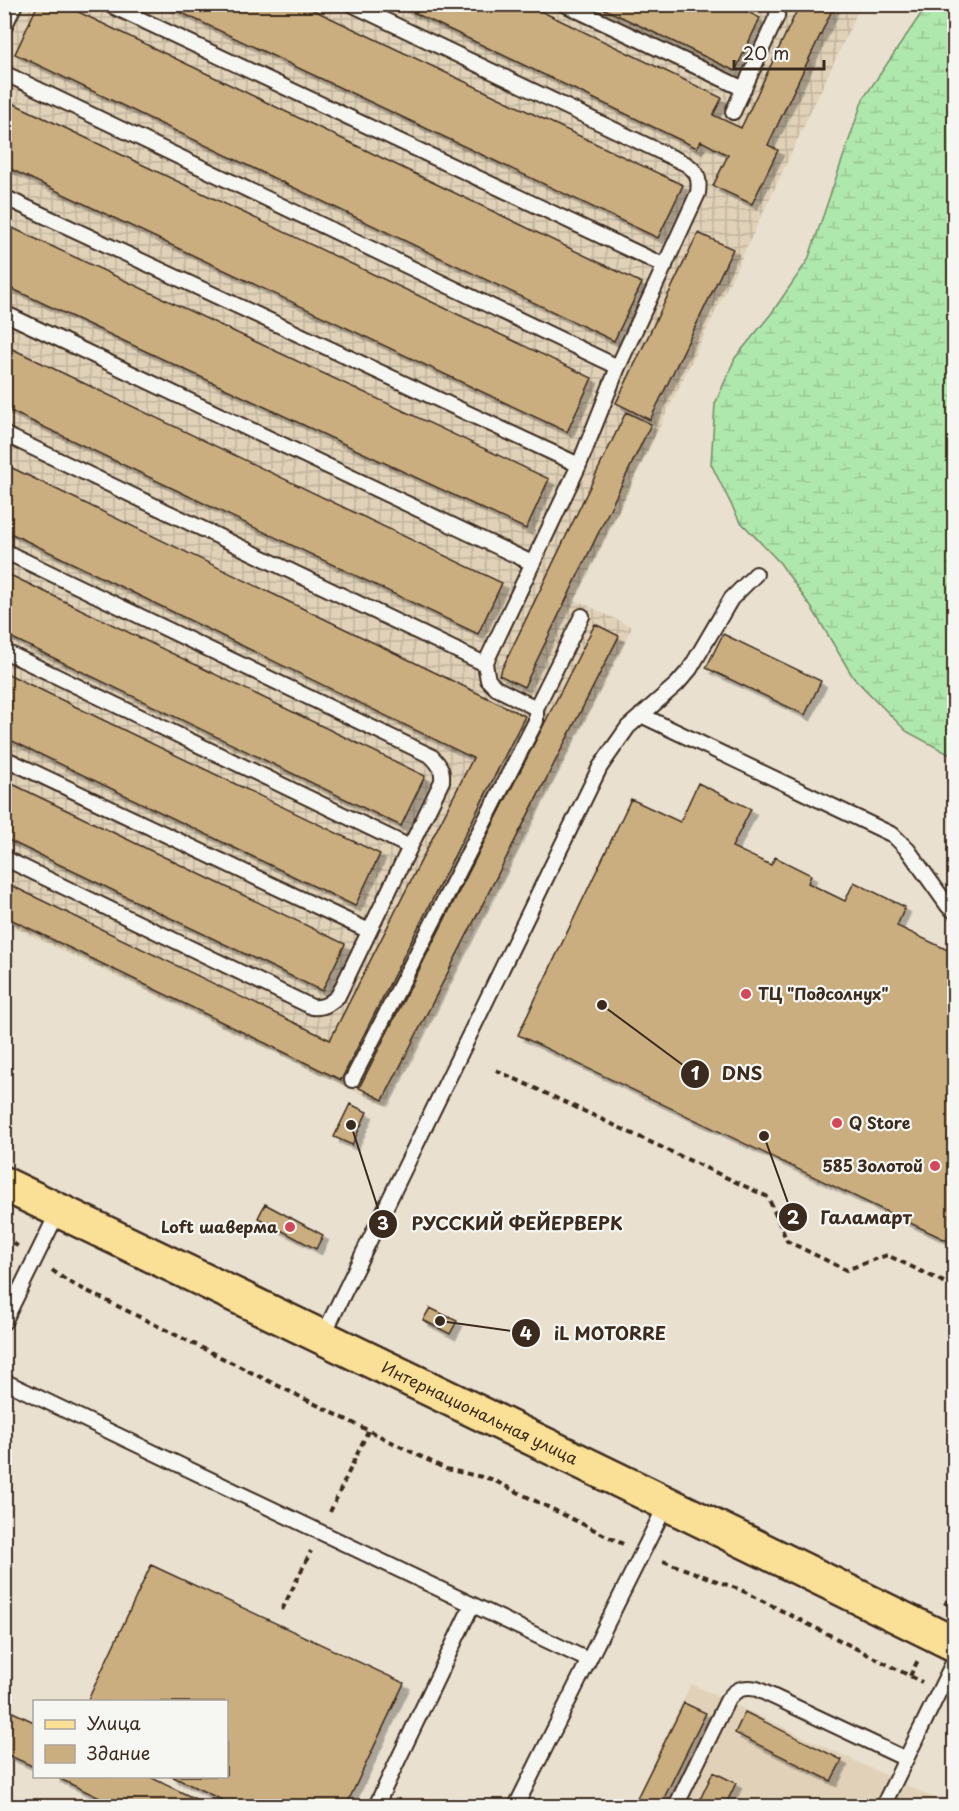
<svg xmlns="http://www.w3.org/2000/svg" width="959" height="1811" viewBox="0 0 959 1811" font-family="'Playpen Sans',sans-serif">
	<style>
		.built { fill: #e0d1b8 }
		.industrial { fill: url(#industrial-grid) }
		.wetland { fill: url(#wetland-marsh); stroke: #758965; stroke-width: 1.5 }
		.building { fill: #caae80; stroke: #3b2a1e; stroke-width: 1.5; filter: url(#shadow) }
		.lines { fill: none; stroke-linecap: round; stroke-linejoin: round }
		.service-casing { stroke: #3b2a1e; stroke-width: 18 }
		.primary-casing { stroke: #3b2a1e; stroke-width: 38 }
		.path { stroke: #3b2a1e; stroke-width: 4; stroke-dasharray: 6 4.5; stroke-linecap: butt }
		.service { stroke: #f6f6f2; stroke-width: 14 }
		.primary { stroke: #fadf96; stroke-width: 33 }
		.poi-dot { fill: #d1495b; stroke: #f6f6f2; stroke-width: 2 }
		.labels { text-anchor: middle; stroke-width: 4.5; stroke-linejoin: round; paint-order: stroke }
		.poi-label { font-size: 16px; font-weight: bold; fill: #3b2a1e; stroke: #f6f6f2; text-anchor: start }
		.street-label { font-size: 16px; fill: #3b2a1e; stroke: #f6f6f2 }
		.leader { fill: none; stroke: #3b2a1e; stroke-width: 2 }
		.callout-dot { fill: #3b2a1e; stroke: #f6f6f2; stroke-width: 2 }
		.mark-label { font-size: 18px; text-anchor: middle; font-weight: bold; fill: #fff }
		.callout-label { font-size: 18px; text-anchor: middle; font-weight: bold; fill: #3b2a1e; stroke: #f6f6f2; stroke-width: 4.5; stroke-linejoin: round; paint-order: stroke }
	</style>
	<defs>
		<pattern id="industrial-grid" width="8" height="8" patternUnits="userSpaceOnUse" patternTransform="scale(1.5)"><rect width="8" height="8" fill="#e0d1b8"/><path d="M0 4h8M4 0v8" fill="none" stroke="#c1b49e"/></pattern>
		<pattern id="wetland-marsh" width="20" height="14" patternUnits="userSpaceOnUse" patternTransform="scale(1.5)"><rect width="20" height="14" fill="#afe8ac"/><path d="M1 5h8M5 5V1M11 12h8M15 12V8" fill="none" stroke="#97c794"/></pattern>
		<filter id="shadow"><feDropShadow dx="5.5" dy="5.5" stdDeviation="0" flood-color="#0004"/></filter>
	</defs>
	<rect width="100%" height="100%" fill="#e9e0d0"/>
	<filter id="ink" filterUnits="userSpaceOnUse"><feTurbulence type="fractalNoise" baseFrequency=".0167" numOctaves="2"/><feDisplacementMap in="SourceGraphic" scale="12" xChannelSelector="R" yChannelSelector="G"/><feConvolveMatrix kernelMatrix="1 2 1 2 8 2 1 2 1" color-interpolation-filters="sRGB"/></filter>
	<g filter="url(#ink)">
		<!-- built -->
		<path class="built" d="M691,1684l260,122h-319z"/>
		<!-- industrial -->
		<path class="industrial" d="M4,5h857l-108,229 -177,366 56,27 -246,479 -381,-183z"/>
		<!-- wetland -->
		<path class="wetland" d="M927,5h27v752l-48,-26 -53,-54 -40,-67 -33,-47 -41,-43 -28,-56 4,-60 20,-46 36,-44 37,-54 55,-161z"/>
		<!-- building -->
		<path class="building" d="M38,4h24l580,279 -28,58 -599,-287z
			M163,4h138l382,181 -25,53z
			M396,4h130l196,94 -9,17 28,13 59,-124h35l-67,141 10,5 -26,54 -39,-18 15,-31 -27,-14 -4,7z
			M594,4h138l28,14 -25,53z
			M4,99l588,279 -25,54 -563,-266z
			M4,224l545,255 -23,50 -522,-244z
			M698,233l35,16 -83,171 -34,-17z
			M4,345l498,238 -24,51 -474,-226z
			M626,412l25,12 -127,263 -25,-12z
			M4,464l521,252 -184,364 -337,-164v-34l326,158 143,-282 -469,-228z
			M4,572l421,204 -24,50 -397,-192z
			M595,624l24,12 -236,464 -24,-12z
			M723,634l98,47 -16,34 -99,-47z
			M4,672l376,182 -25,52 -351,-169z
			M4,780l341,164 -23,47 -318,-153z
			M698,783l53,26 -19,38 39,18 4,-8 36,18 -3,8 37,18 9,-19 51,25 -8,19 57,27v291l-436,-209 113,-236 49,23z
			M350,1104l17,8 -15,33 -18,-8z
			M265,1204l58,31 -7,14 -58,-31z
			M430,1308l27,13 -7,13 -27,-14z
			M151,1565l253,118 -58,123h-111l-64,-30h55v-74h-139z
			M684,1703l22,10 -46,93h-27z
			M4,1708l30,14v45l-30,-14z
			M745,1712l97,48 -11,21 -96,-48z
			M713,1772l23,11 -11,23h-28z
			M54,1776h94l62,30h-94z"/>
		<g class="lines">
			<defs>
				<path id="service" d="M108,4l557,262
					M351,4l335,160c12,8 14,15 12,29l-80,174 -39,98 -94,199 3,16 8,8 40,20 46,-92
					M564,4l180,85
					M4,27l11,-23
					M4,73l614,294
					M733,112l44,-96 1,-12
					M4,197l575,268
					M4,313l528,250
					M4,434l481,230
					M4,551l427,205c8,8 12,13 11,25l-104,215c-9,8 -14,12 -26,11l-308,-149
					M4,651l406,196
					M641,715l252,120 15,15 40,56 6,5
					M4,758l365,173
					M352,1080l184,-359v-13
					M4,1322l55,-112
					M322,1338l278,-571 28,-40 49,-43 13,-15 41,-70 25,-25
					M4,1381l584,279
					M376,1806l96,-201
					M516,1806l151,-303
					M676,1806l51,-105c8,-12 16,-15 30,-12l149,70
					M883,1806l71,-145"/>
				<g id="primary">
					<path id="s1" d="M4,1184c317,153 635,304 950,460"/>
				</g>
			</defs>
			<!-- service casing -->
			<use href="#service" class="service-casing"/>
			<!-- primary casing -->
			<use href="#primary" class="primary-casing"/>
			<!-- path -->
			<path class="path" d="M496,1070l272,127 19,44 59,29 41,-15 67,32
				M4,1237l15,10
				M52,1270l15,11 379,188 45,10 132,65
				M330,1512l38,-81
				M663,1561l78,29 181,92
				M945,1605l9,-18
				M282,1610l29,-59
				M910,1676l8,-16"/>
			<!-- service -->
			<use href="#service" class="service"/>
			<!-- primary -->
			<use href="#primary" class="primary"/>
		</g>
	</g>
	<!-- markers -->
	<g class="poi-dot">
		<circle cx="746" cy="994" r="6"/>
		<circle cx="837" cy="1123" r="6"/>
		<circle cx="935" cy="1166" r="6"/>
		<circle cx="290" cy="1227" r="6"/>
	</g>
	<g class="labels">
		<!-- poi labels -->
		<g class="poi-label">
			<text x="758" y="1000">ТЦ "Подсолнух"</text>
			<text x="849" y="1129">Q Store</text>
			<text x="923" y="1172" text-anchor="end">585 Золотой</text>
			<text x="278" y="1233" text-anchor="end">Loft шаверма</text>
		</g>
		<!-- street labels -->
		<g class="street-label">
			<text dy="6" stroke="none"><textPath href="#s1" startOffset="528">Интернациональная улица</textPath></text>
		</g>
	</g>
	<!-- callouts -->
	<path class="leader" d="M602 1005L695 1074M764 1136L793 1217M351 1125L383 1224M440 1321L526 1333"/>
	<g class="callout-dot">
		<circle cx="602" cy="1005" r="6"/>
		<circle cx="764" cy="1136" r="6"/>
		<circle cx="351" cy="1125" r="6"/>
		<circle cx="440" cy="1321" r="6"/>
		<circle cx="695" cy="1074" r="15"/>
		<circle cx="793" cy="1217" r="15"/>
		<circle cx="383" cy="1224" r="15"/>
		<circle cx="526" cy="1333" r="15"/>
	</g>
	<g class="mark-label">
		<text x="695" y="1080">1</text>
		<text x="793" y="1224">2</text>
		<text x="383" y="1230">3</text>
		<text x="526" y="1340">4</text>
	</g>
	<g class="callout-label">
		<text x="742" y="1080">DNS</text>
		<text x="866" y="1224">Галамарт</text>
		<text x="517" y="1230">РУССКИЙ ФЕЙЕРВЕРК</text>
		<text x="610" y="1340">iL MOTORRE</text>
	</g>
	<!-- margin -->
	<rect width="959" height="1811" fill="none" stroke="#f6f6f2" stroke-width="24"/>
	<rect x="12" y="12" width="935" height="1787" fill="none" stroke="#3b2a1e" stroke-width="2" filter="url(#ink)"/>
	<!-- legend -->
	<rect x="33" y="1700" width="195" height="78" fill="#f6f6f2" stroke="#aba49d" stroke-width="1.5"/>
	<rect x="45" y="1720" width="30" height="9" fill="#fadf96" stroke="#aba49d" stroke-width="1.5"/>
	<text x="87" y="1730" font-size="18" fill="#3b2a1e">Улица</text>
	<rect x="45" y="1745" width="30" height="18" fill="#caae80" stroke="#aba49d" stroke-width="1.5"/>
	<text x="87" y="1760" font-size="18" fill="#3b2a1e">Здание</text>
	<!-- scale -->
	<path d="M734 60v9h90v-9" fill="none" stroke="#3b2a1e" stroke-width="3"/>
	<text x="743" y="60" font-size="18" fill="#3b2a1e" stroke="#f6f6f2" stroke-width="4.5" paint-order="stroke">20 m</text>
</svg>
